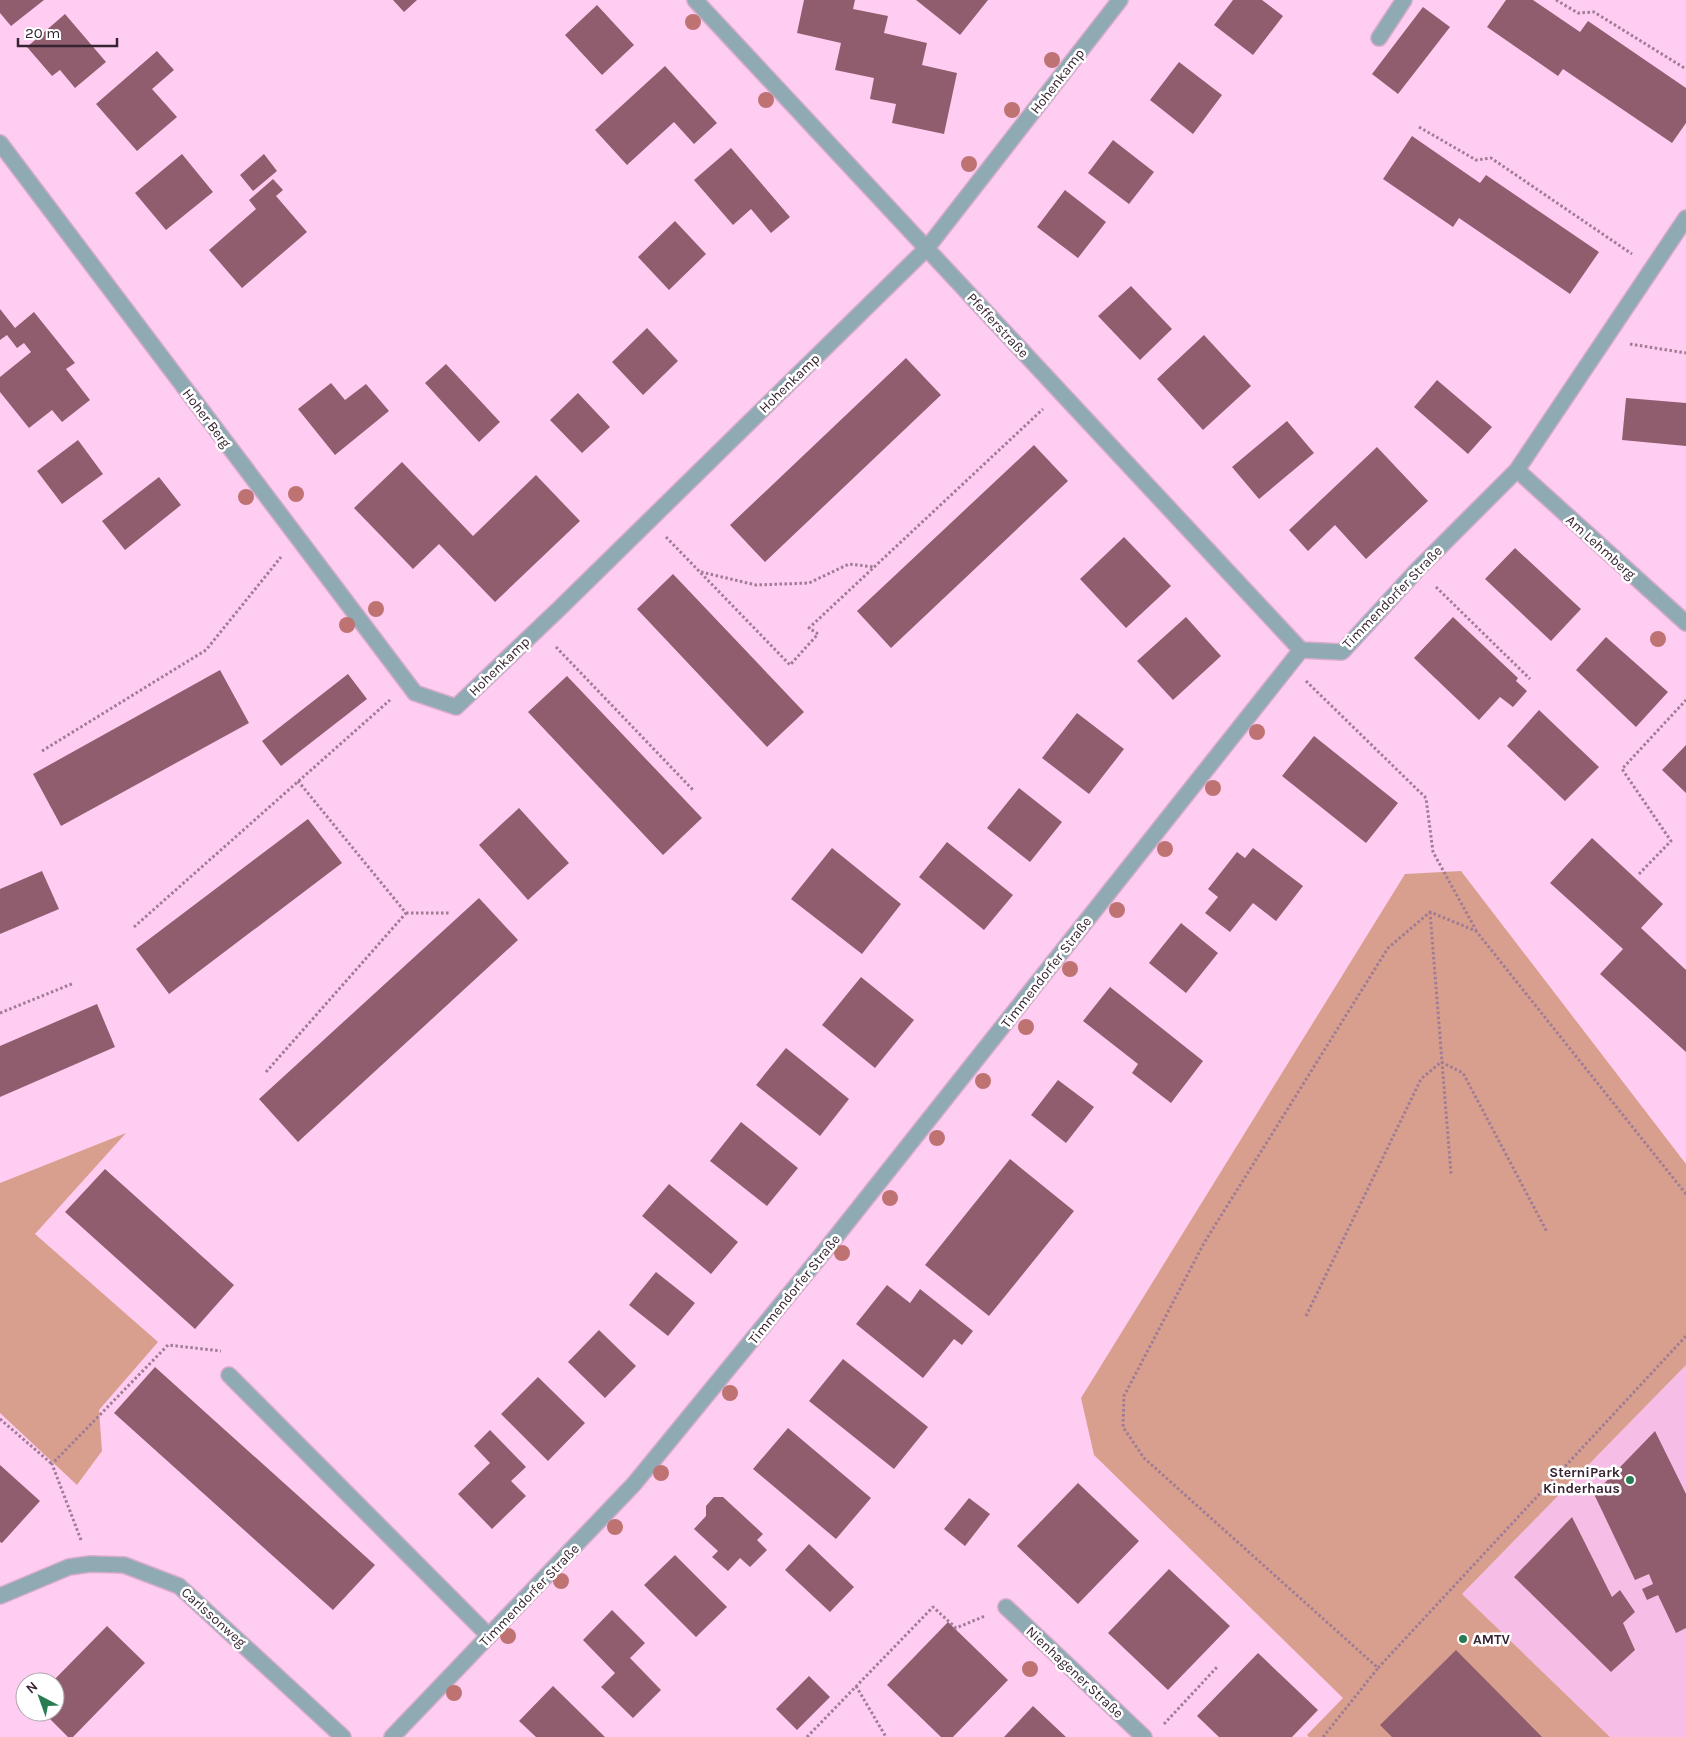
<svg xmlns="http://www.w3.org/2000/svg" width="1686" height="1737" viewBox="0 0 1686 1737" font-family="Karla,sans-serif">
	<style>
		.built { fill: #f6bee6 }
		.green { fill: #d99f8e }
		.building { fill: #905d6f }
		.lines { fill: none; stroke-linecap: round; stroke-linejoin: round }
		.service-casing { stroke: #d7abcb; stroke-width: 18 }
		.minor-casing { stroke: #d7abcb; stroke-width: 18 }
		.path { stroke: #9f7c95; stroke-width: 3; stroke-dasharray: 2.5 2.5; stroke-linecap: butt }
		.service { stroke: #8faab2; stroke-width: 15 }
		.minor { stroke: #8faab2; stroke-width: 15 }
		.tree { fill: #be7372 }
		.poi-dot { fill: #277d51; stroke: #fff; stroke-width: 2 }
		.labels { text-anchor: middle; stroke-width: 5; stroke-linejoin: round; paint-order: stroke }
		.street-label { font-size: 14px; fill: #372432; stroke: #fff }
		.poi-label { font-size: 14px; font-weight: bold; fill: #372432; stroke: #fff; text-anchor: end }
	</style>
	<rect width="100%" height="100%" fill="#ffcdf1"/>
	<!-- built -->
	<path class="built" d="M1686,1365v372h-76l-148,-143z"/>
	<!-- green -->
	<path class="green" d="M1461,871l225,293v201l-224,229 148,143h-301l-2,-2 36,-37 -249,-243 -13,-57 324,-524z
		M126,1133l-91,101 123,108 -59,68 3,41 -25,34 -77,-72v-230z"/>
	<!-- building -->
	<path class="building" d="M0,0h44l-33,26 -11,-13z
		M393,0h24l-13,12z
		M804,0h51l-2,9 35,7 -4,17 43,10 -5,22 35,8 -13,61 -52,-11 4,-19 -26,-5 4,-21 -39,-8 6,-27 -44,-10z
		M916,0h72l-28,35z
		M1233,0h29l21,16 -30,39 -39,-30z
		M1506,0h27l47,32 8,-11 98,67v35l-14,20 -109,-74 -5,7 -71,-49z
		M597,5l37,40 -32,30 -37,-40z
		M1423,7l27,20 -52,67 -26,-20z
		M65,14l41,48 -31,26 -15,-18 -8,6 -25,-29z
		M157,51l17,19 -22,19 25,28 -40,34 -41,-47z
		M1179,62l43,33 -29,39 -43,-34z
		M665,66l52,57 -23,21 -20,-22 -47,43 -32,-35z
		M1412,136l68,47 6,-8 113,77 -29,42 -111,-76 -6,9 -70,-48z
		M1113,140l41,32 -25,32 -41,-31z
		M731,148l59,69 -19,16 -20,-24 -18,16 -39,-45z
		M182,154l31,38 -47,38 -31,-37z
		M264,154l13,17 -24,20 -13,-16z
		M273,179l10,11 -7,6 31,36 -65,56 -33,-38 47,-41 -7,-9z
		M1065,190l41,32 -28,36 -41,-31z
		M675,221l31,33 -37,36 -31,-33z
		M1131,286l41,43 -32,31 -42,-44z
		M0,309l15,19 19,-16 41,51 -9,6 24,31 -28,22 -10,-12 -23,18 -29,-36v-15l31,-25 -7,-9 -7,5 -10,-13 -7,5z
		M647,328l31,33 -35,34 -31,-33z
		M1204,335l47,51 -48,44 -46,-51z
		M906,358l35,37 -176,167 -35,-37z
		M446,364l54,58 -21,20 -54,-59z
		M1437,380l55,47 -24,27 -54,-47z
		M331,383l14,17 21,-16 23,27 -54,44 -37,-46z
		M578,393l32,34 -28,26 -32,-33z
		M1626,398l60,5v43l-64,-6z
		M1287,421l27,32 -55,46 -27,-32z
		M78,440l25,34 -41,30 -25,-33z
		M1034,445l34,36 -177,167 -34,-37z
		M1377,447l51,54 -62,58 -31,-34 -27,26 -19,-21z
		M402,462l71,74 63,-61 44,46 -85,81 -56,-58 -26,25 -59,-61z
		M159,477l22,28 -56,45 -23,-29z
		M1124,537l47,49 -45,42 -46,-49z
		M1515,548l66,61 -30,32 -66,-62z
		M673,574l131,138 -37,35 -130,-138z
		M1186,617l35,39 -48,44 -36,-39z
		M1453,617l65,61 -2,3 11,10 -14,16 -13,-10 -21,23 -65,-62z
		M1606,637l62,55 -32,35 -60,-57z
		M220,670l29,53 -188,103 -28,-52z
		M348,674l19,25 -86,67 -19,-25z
		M567,676l135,142 -39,37 -135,-143z
		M1539,710l60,57 -34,34 -58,-55z
		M1077,713l47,36 -35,45 -47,-36z
		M1314,736l84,67 -32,40 -84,-67z
		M1686,745v48l-24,-23z
		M1019,788l43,34 -32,40 -43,-34z
		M519,808l50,55 -41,37 -49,-55z
		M308,819l34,44 -173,131 -33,-45z
		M1592,838l71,66 -22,24 45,42v82l-86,-78 23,-25 -73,-66z
		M947,842l66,53 -29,35 -65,-53z
		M832,848l69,56 -39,50 -71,-55z
		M1253,848l50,38 -27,35 -23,-18 -23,29 -25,-19 13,-16 -10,-8 29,-37 8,6z
		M42,871l17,38 -59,25v-45z
		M479,898l39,42 -220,202 -39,-43z
		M1181,923l37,30 -32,40 -37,-30z
		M861,977l53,43 -39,48 -53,-43z
		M1110,987l93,74 -32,42 -39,-30 6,-9 -55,-43z
		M97,1004l18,43 -115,50v-51z
		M786,1048l63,51 -29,37 -64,-51z
		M1058,1080l36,27 -28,36 -35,-28z
		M741,1122l57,46 -31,38 -57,-45z
		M1010,1159l64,52 -85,105 -64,-51z
		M105,1169l129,116 -39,44 -130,-117z
		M669,1184l69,58 -27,32 -69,-58z
		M656,1272l39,31 -27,33 -39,-31z
		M887,1285l23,18 10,-14 53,42 -11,14 -8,-6 -31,39 -67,-54z
		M599,1330l37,36 -31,32 -37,-36z
		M843,1359l85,68 -34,42 -85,-68z
		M155,1367l220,198 -42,45 -219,-197z
		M538,1377l47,46 -37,38 -47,-47z
		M788,1428l83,70 -35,41 -83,-70z
		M490,1430l36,37 -15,14 15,15 -34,33 -34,-35 32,-31 -16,-17z
		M1655,1431l31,63v134l-10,5 -18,-38 -11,5 -5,-11 11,-5 -4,-10 -14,6 -41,-86z
		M0,1465l40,36 -38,42 -2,-1z
		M1078,1483l61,58 -61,63 -61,-58z
		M714,1497h9l40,37 -6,6 10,10 -17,17 -10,-9 -12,13 -16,-14 6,-6 -24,-22 12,-13v-10z
		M969,1498l21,16 -25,32 -21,-17z
		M1572,1517l40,80 8,-7 15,22 -12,11 12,27 -24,22 -97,-95z
		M809,1544l45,43 -24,25 -45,-42z
		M675,1555l52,52 -31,30 -52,-52z
		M1169,1569l61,57 -62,64 -60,-57z
		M612,1610l33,33 -15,15 31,32 -28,28 -32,-31 14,-14 -32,-33z
		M948,1622l60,58 -55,57h-12l-54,-52z
		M107,1626l38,37 -72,74h-5l-25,-25h12v-30h-3z
		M1456,1650l86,87h-150l-12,-12z
		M1258,1653l60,57 -26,27h-73l-22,-21z
		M809,1676l21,21 -33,33 -21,-21z
		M553,1686l52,51h-69l-17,-16z
		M1033,1706l33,31h-62z"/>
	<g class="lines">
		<defs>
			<path id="service" d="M1379,38l25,-38
				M229,1375l260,261"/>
			<path id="minor" d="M695,0l606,650
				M0,143l415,550 41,14 106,-101 365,-358 193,-248
				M1517,470l169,153
				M1301,650l41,2 76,-83 99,-99 169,-252
				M0,1596l69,-29 21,-3 34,1 55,21 164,151
				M1006,1607l138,130
				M392,1737l242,-253 189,-231 478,-603"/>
		</defs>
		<!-- service casing -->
		<use href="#service" class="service-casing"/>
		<!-- minor casing -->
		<use href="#minor" class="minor-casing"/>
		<!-- path -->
		<path class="path" d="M1556,0l22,13 16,-1 92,57
			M1419,127l57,33 15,-2 141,96
			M1630,344l56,9
			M666,537l124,128 28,-31 -9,-6 234,-219
			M701,572l55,13 53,-2 40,-19 25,3
			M1436,587l94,92
			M556,647l138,144
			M1306,681l120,117 7,54 43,78
			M42,751l164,-101 75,-93
			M1639,874l32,-33 -49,-72 64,-69
			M1430,912l21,262
			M406,913h44
			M134,927l256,-227
			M0,1013l74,-30
			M266,1072l140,-159 -108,-132
			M1686,1194l-210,-263 -46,-19 -42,36 -184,295 -80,153 -1,31 21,31 234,210 308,-332
			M1306,1316l115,-237 20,-17 22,11 84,159
			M0,1419l52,45
			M81,1540l-29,-76 116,-119 53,6
			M856,1686l30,51
			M1164,1724l54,-58
			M807,1737l126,-130 23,21 29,-12
			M1323,1737l55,-69"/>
		<!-- service -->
		<use href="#service" class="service"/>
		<!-- minor -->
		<use href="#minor" class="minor"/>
	</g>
	<!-- trees -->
	<g class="tree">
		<circle cx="693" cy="22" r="8"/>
		<circle cx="1052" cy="60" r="8"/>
		<circle cx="766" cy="100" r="8"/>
		<circle cx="1012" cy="110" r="8"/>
		<circle cx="969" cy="164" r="8"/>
		<circle cx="296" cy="494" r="8"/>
		<circle cx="246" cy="497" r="8"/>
		<circle cx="376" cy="609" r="8"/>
		<circle cx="347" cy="625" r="8"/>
		<circle cx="1658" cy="639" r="8"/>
		<circle cx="1257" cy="732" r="8"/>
		<circle cx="1213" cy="788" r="8"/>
		<circle cx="1165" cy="849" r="8"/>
		<circle cx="1117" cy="910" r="8"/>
		<circle cx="1070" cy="969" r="8"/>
		<circle cx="1026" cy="1027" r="8"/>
		<circle cx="983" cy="1081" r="8"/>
		<circle cx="937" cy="1138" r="8"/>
		<circle cx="890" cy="1198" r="8"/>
		<circle cx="842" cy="1253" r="8"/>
		<circle cx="730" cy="1393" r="8"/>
		<circle cx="661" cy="1473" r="8"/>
		<circle cx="615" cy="1527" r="8"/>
		<circle cx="561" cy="1581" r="8"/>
		<circle cx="508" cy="1636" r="8"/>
		<circle cx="1030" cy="1669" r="8"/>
		<circle cx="454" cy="1693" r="8"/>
	</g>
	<!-- markers -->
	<g class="poi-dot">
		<circle cx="1630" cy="1480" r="5"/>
		<circle cx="1463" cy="1639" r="5"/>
	</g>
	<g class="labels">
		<!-- street labels -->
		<g class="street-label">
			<text transform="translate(1057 81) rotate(-52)" y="5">Hohenkamp</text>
			<text transform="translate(998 325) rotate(47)" y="5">Pfefferstraße</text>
			<text transform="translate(789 383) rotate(-44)" y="5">Hohenkamp</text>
			<text transform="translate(207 418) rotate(53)" y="5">Hoher Berg</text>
			<text transform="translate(1601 547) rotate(42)" y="5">Am Lehmberg</text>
			<text transform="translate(1392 597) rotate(-46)" y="5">Timmendorfer Straße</text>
			<text transform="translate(499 666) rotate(-44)" y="5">Hohenkamp</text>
			<text transform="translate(1046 972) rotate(-52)" y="5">Timmendorfer Straße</text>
			<text transform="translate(794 1289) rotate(-51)" y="5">Timmendorfer Straße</text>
			<text transform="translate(529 1595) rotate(-46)" y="5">Timmendorfer Straße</text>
			<text transform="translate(214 1617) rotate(42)" y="5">Carlssonweg</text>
			<text transform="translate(1075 1672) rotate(43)" y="5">Nienhagener Straße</text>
		</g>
		<!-- poi labels -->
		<g class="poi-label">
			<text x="1620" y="1477">SterniPark<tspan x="1620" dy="16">Kinderhaus</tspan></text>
			<text x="1473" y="1644" text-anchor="start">AMTV</text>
		</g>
	</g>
	<!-- north arrow -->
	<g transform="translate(40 1697) rotate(319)"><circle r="24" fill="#ffffff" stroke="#afa7ad"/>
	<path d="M0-4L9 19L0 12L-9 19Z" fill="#277d51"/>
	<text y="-8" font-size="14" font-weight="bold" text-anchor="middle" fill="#372432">N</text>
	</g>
	<!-- scale -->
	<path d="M18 38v8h99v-8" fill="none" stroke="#372432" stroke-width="2.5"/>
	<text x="25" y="38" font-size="15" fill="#372432" stroke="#ffffff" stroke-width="4" paint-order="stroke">20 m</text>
</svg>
